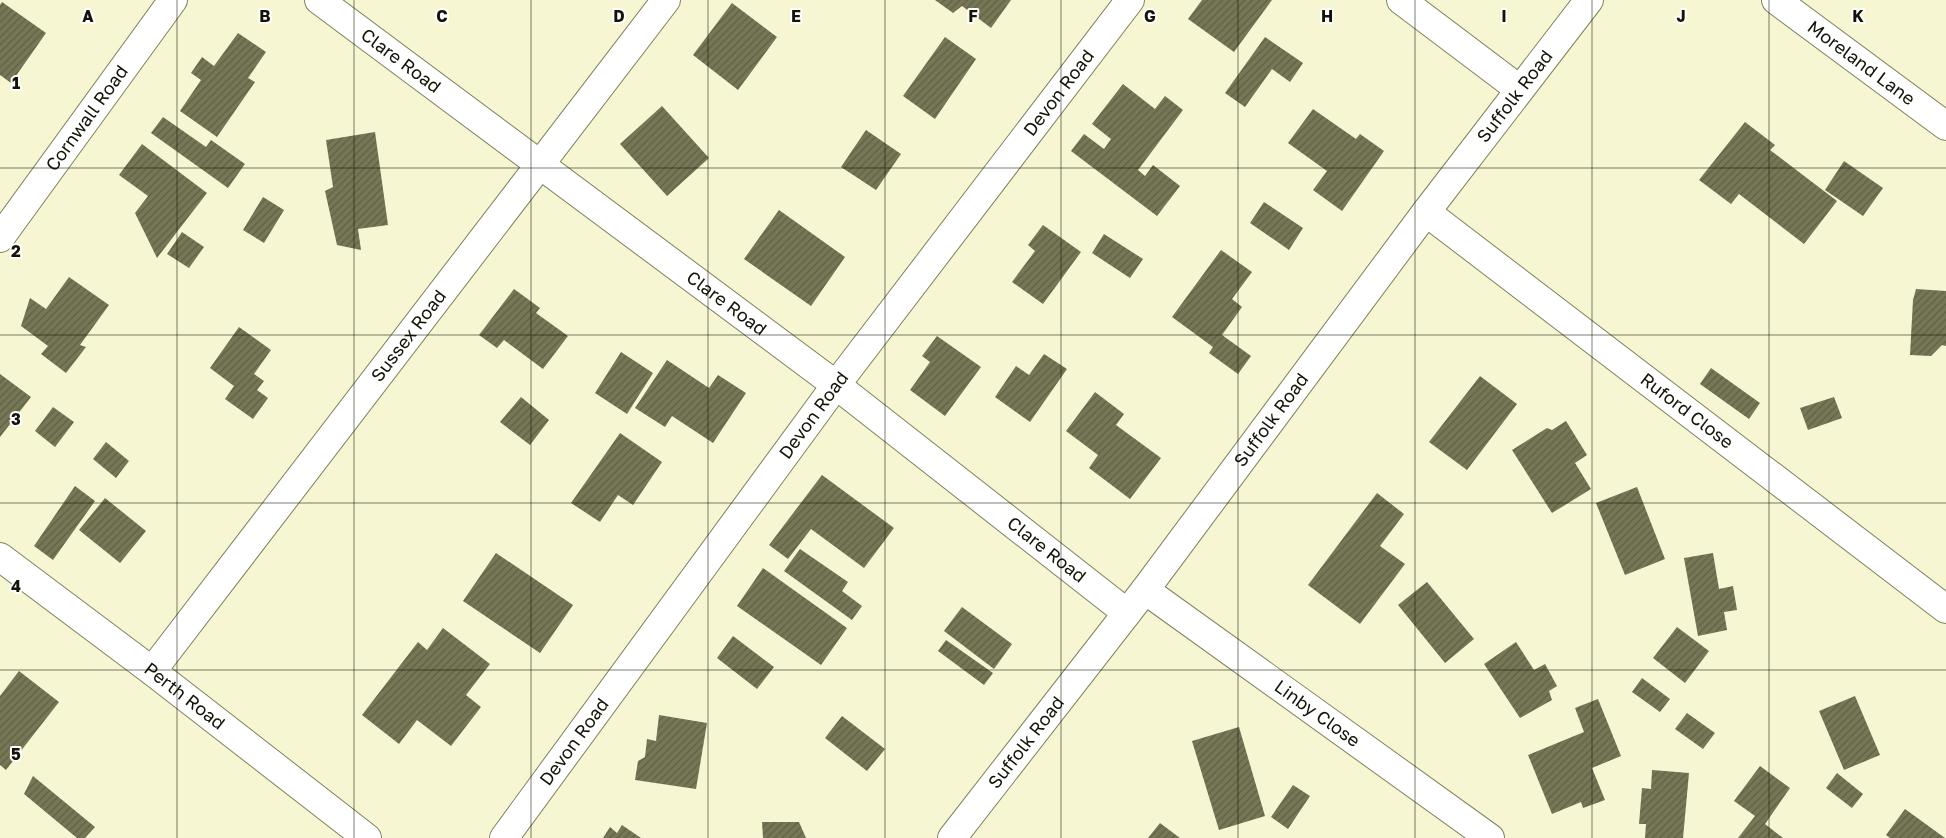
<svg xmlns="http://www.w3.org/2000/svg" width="1946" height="838" viewBox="0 0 1946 838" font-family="'Golos Text',sans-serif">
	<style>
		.building { fill: url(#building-hatch) }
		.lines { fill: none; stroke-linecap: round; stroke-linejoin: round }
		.minor-casing { stroke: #80815f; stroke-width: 30 }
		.minor { stroke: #fff; stroke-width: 28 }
		.grid { fill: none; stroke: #131407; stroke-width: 1; stroke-opacity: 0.55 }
		.labels { text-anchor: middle; stroke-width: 4; stroke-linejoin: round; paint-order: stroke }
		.street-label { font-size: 18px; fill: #131407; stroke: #fff }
		.grid-label { font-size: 16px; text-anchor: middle; font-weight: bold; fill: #131407; stroke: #fff; stroke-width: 4; stroke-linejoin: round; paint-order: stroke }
	</style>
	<defs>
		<pattern id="building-hatch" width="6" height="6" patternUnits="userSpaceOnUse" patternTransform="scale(1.25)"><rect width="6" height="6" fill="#767756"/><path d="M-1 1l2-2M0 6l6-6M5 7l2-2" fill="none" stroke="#606045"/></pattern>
	</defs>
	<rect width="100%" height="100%" fill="#f6f7d2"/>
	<!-- building -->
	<path class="building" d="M935,0h76l-20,28 -29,-22 -9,7z
		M1202,0h70l-38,52 -46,-33z
		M2,2l44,31 -35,50 -11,-8v-70z
		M732,3l45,34 -39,53 -45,-35z
		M238,33l28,19 -18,26 7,4 -38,55 -37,-26 21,-31 -10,-7 11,-16 12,9z
		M945,37l31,22 -41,60 -32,-23z
		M1265,37l38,26 -13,19 -18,-13 -27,38 -20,-14z
		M1123,84l32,25 10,-13 18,14 -45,60 7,6 8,-11 27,21 -23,30 -86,-65 13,-17 20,15 7,-10 -19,-15z
		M662,106l47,52 -42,38 -47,-52z
		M1313,109l43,30 4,-5 24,17 -42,60 -29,-21 14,-19 -39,-28z
		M163,117l43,30 5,-7 34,24 -17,24 -77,-55z
		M1745,122l30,23 -5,5 67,51 -33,43 -65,-50 -8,10 -32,-24z
		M866,130l35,24 -25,36 -35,-23z
		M375,132l13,93 -30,4 3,21 -24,-5 -12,-54 8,-4 -7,-47z
		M142,144l65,49 -50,65 -22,-45 13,-17 -29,-21z
		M1844,161l39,27 -20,28 -38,-26z
		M263,197l21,13 -20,33 -21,-13z
		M1264,202l39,26 -14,22 -39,-27z
		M779,210l66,47 -34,49 -67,-47z
		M1043,225l38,27 -38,52 -31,-22 23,-31 -7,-6z
		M182,232l22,15 -15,21 -22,-14z
		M1104,234l39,25 -13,19 -38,-25z
		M1221,250l31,22 -20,27 10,8 -20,28 29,21 -13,18 -29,-21 4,-6 -41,-30z
		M69,277l40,28 -29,40 6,2 -20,26 -25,-19 7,-8 -27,-20 9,-28 16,11z
		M514,289l26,19 -4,5 32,23 -25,33 -39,-29 -7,8 -18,-13z
		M1916,289l30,2v55l-4,-1 -11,11 -21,-1 3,-55z
		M239,327l32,23 -17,24 10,7 -7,9 11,8 -15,21 -28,-20 9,-13 -24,-18z
		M937,336l44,31 -36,49 -35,-26 20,-28 -8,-6z
		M621,352l32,21 -26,41 -32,-21z
		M1044,354l23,15 -37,53 -35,-25 21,-31 13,9z
		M667,360l42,28 9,-13 28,18 -33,50 -41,-27 -7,11 -30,-19z
		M1711,368l49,35 -11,16 -49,-35z
		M0,374l31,23 -31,40z
		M1480,376l37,28 -50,66 -38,-28z
		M1095,392l29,22 -8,11 45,33 -31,41 -41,-31 9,-13 -32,-24z
		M521,397l28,23 -19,25 -30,-23z
		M1834,397l8,21 -34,12 -8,-22z
		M53,407l21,15 -19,25 -20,-16z
		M1566,421l21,34 -12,8 16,26 -39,24 -40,-63 35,-22 5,2z
		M620,433l42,29 -29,43 -15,-10 -18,27 -29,-19z
		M106,442l23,19 -13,17 -23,-19z
		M822,475l72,53 -30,40 -53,-39 -23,30 -19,-14z
		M75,486l20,15 -42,59 -19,-14z
		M1637,487l28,72 -40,16 -29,-72z
		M1377,493l27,21 -24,32 25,18 -45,60 -52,-39z
		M105,498l41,33 -26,32 -41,-33z
		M800,549l48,33 -6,9 20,15 -10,14 -68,-49z
		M496,553l77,52 -33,48 -77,-52z
		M1713,553l6,36 14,-3 4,24 -13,2 3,18 -29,6 -14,-78z
		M763,568l84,60 -26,37 -84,-59z
		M1427,582l47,57 -29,24 -47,-58z
		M962,607l50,37 -18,25 -50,-38z
		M1677,627l32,24 -24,32 -32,-25z
		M443,628l47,36 -24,31 15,12 -30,39 -34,-26 -18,24 -37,-29 56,-73 9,8z
		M733,636l41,31 -17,22 -40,-31z
		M946,640l47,33 -9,12 -46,-34z
		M1516,642l18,28 11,-6 12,22 -8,5 3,9 -32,18 -36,-54z
		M19,671l40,31 -53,68 -6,-5v-69z
		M1642,678l28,21 -10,13 -28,-20z
		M1855,696l25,59 -36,15 -25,-59z
		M1598,699l23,57 -29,12 13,32 -22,8 -2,-6 -29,12 -24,-59 56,-23 -9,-24z
		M1687,713l28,20 -12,16 -28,-20z
		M659,715l48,8 -11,66 -61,-9 3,-19 7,-4 2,-18 9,2z
		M842,716l43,33 -18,22 -42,-33z
		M1239,727l26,89 -46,14 -27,-89z
		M1760,766l30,22 -25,36 18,14h-45l17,-22 -21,-15z
		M1652,770l37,3 -6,65h-38l1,-14h-7l3,-36 9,1z
		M1837,773l26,21 -11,14 -26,-20z
		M33,776l62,51 -10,11h-8l-53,-44z
		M1293,785l17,11 -22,33 -17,-12z
		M1905,809l40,29h-55l-4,-3z
		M762,822h37l7,16h-43z
		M1160,823l20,15h-32z
		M622,825l19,13h-38l7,-11 7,6z"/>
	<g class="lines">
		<defs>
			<g id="minor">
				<path id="s1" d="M319,0l517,385 291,228"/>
				<path d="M1401,0l118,89"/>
				<path id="s2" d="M1776,0l170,126"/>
				<path id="s3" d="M1426,212l520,397"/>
				<path id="s4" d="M0,238l173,-238"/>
				<path id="s5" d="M0,557l152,114 215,167"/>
				<path id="s6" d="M1145,590l345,248"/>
				<path id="s7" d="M152,671l514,-671"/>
				<path id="s8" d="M504,838l332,-453 294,-385"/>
				<path id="s9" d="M952,838l193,-248 281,-378 163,-212"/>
			</g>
		</defs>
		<!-- minor casing -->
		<use href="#minor" class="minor-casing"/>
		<!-- minor -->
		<use href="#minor" class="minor"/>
	</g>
	<!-- grid -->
	<path class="grid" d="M177,0v838M354,0v838M531,0v838M708,0v838M885,0v838M1061,0v838M1238,0v838M1415,0v838M1592,0v838M1769,0v838M0,168h1946M0,335h1946M0,503h1946M0,670h1946"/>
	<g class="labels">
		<!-- street labels -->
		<g class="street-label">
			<text dy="6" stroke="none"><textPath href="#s1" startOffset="102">Clare Road</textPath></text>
			<text dy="6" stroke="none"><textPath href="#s2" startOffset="106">Moreland Lane</textPath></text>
			<text dy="6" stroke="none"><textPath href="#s8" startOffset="929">Devon Road</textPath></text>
			<text dy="6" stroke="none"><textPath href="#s9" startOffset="931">Suffolk Road</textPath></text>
			<text dy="6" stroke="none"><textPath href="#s4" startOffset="148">Cornwall Road</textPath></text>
			<text dy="6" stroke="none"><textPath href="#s1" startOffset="508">Clare Road</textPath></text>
			<text dy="6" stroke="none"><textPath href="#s7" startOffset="422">Sussex Road</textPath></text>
			<text dy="6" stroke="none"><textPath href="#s3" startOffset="328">Ruford Close</textPath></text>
			<text dy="6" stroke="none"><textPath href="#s8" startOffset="524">Devon Road</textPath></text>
			<text dy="6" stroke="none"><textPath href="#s9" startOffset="526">Suffolk Road</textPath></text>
			<text dy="6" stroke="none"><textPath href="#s1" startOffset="912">Clare Road</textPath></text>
			<text dy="6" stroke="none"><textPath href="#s5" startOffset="231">Perth Road</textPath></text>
			<text dy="6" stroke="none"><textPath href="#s6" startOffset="212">Linby Close</textPath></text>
			<text dy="6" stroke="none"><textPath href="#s9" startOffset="121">Suffolk Road</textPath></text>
			<text dy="6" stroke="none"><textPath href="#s8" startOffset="119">Devon Road</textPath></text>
		</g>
	</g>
	<g class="grid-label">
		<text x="88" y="22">A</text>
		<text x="265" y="22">B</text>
		<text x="442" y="22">C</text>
		<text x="619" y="22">D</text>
		<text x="796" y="22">E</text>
		<text x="973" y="22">F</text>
		<text x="1150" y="22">G</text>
		<text x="1327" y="22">H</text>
		<text x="1504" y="22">I</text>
		<text x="1681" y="22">J</text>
		<text x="1858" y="22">K</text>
		<text x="16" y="89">1</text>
		<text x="16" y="257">2</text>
		<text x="16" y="425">3</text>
		<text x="16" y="592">4</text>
		<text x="16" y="760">5</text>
	</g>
</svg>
